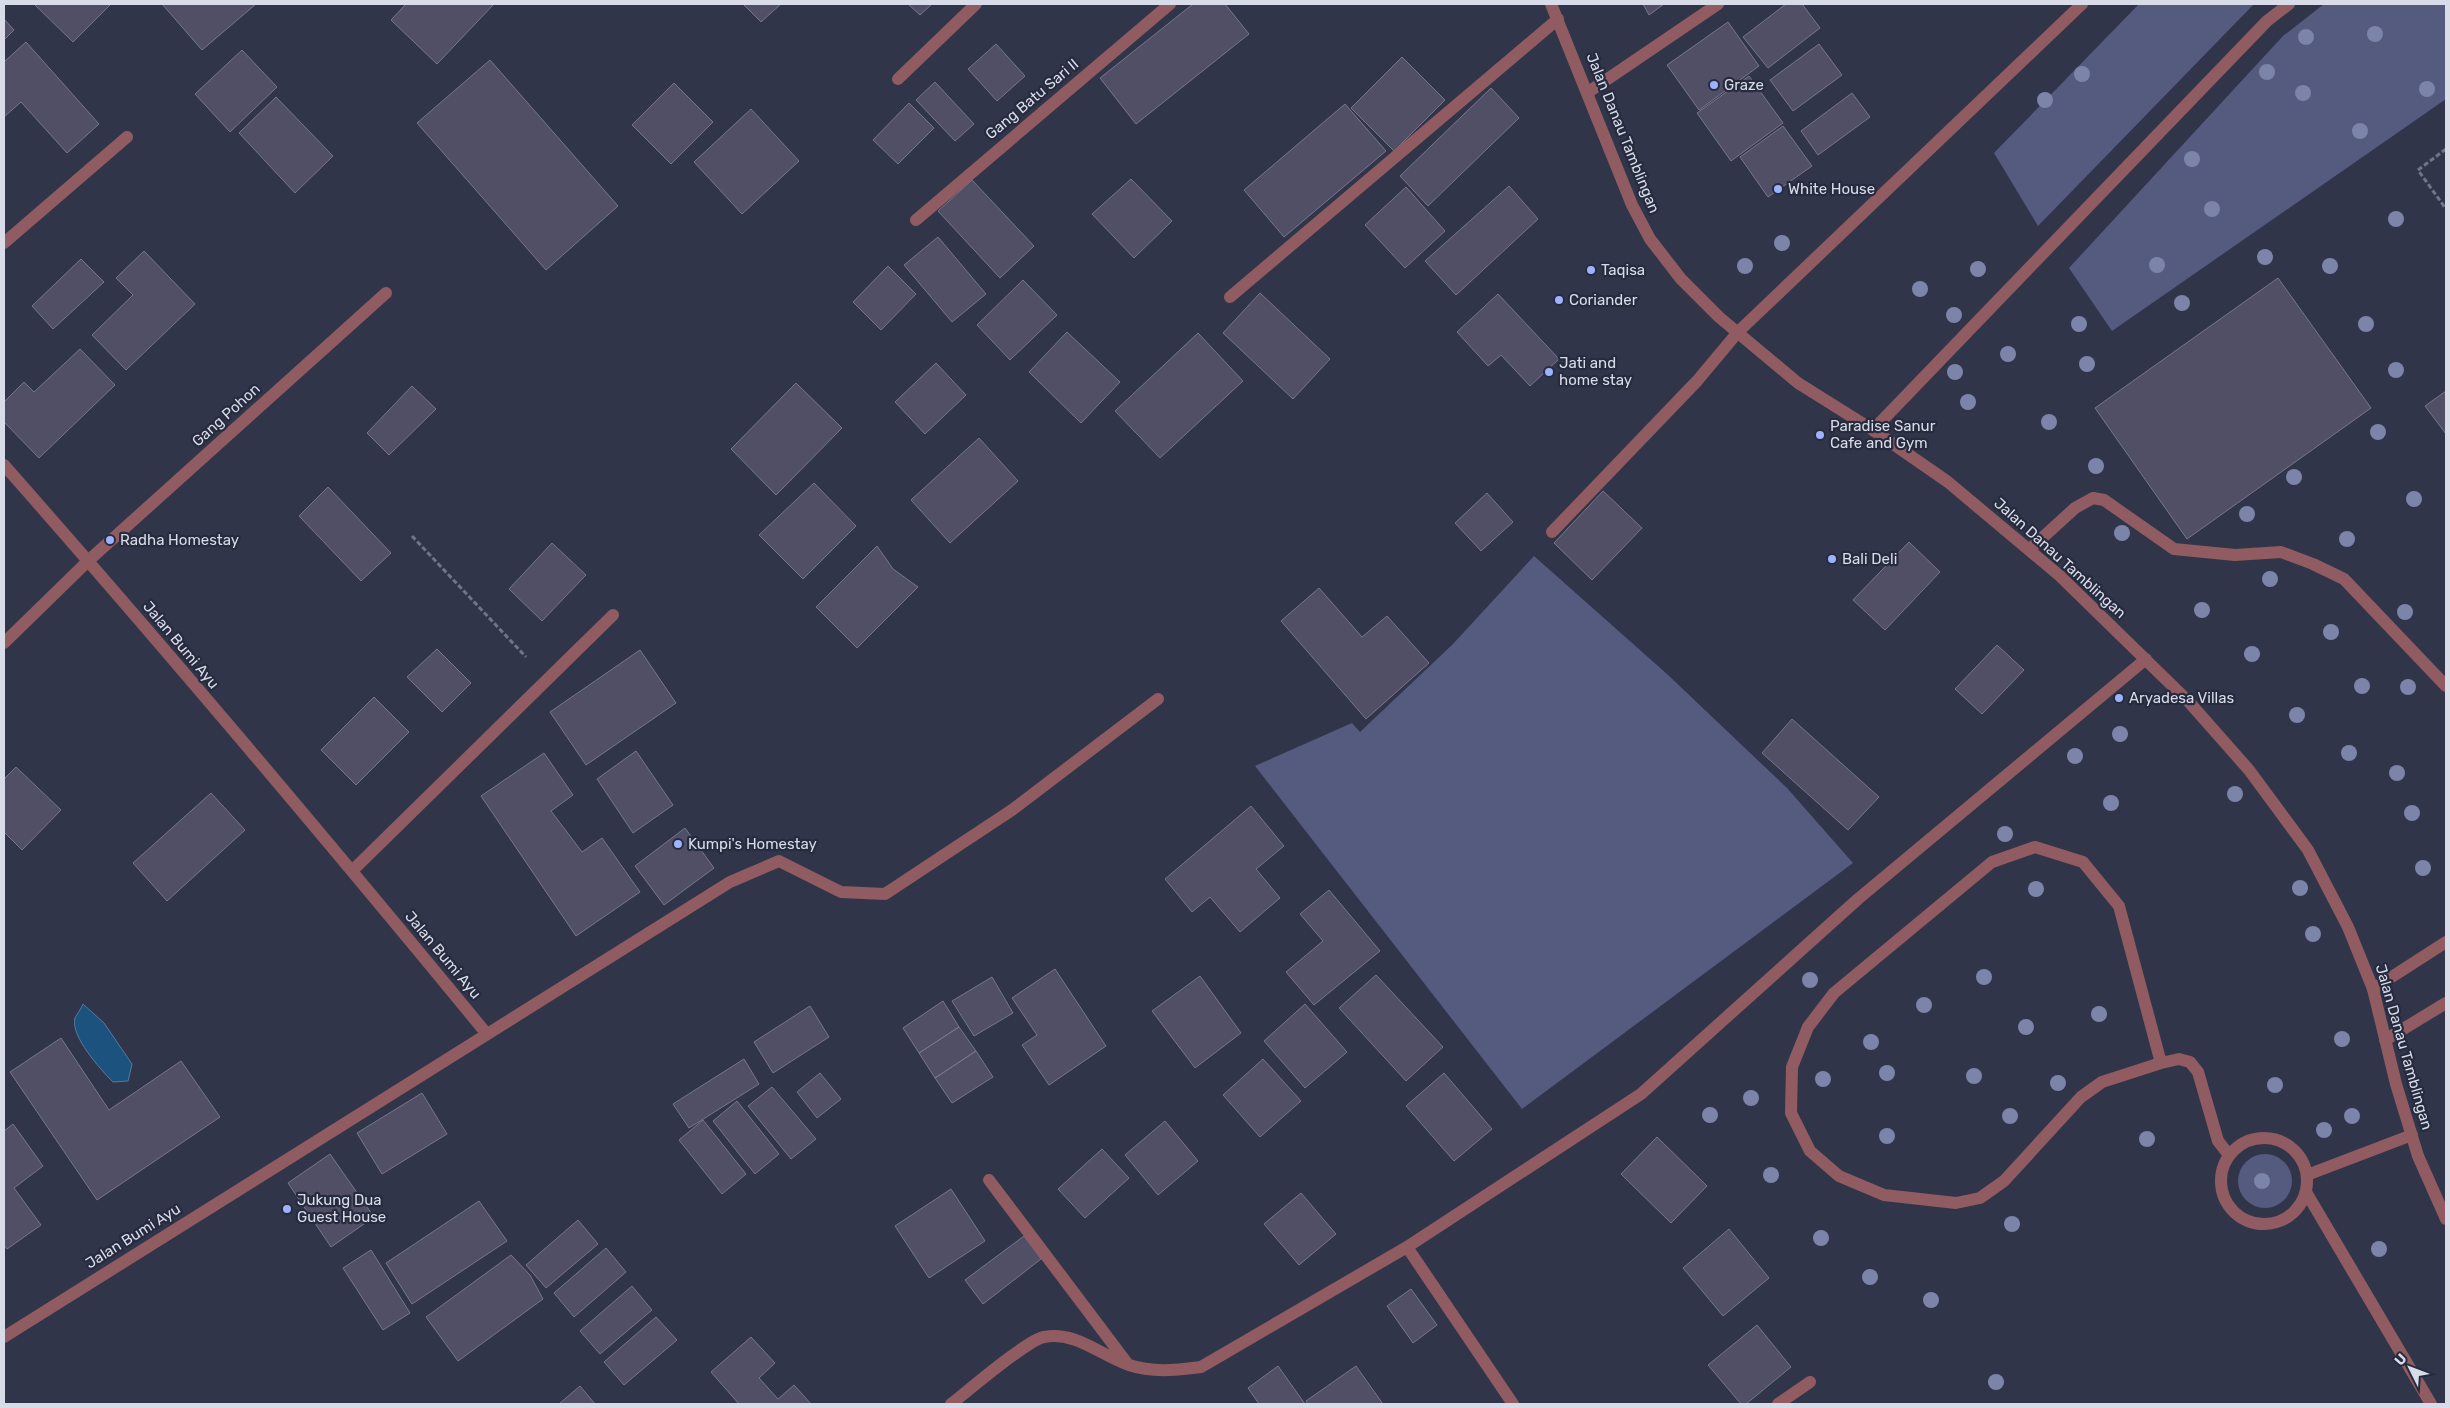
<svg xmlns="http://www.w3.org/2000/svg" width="2450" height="1408" viewBox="0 0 2450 1408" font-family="Rubik,sans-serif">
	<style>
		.green { fill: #545b7f }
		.water { fill: #1b527e; stroke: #547b9e }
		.building { fill: #504f65; stroke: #78768e }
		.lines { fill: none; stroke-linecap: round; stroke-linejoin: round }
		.path { stroke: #707485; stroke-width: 3; stroke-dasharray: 5 2.5; stroke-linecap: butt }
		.service { stroke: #905c61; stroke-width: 12 }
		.minor { stroke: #905c61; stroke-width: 12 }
		.tertiary { stroke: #905c61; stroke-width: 12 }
		.tree { fill: #7c84a9 }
		.poi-dot { fill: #9eb3fd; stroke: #272b3f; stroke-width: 2 }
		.labels { text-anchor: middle; stroke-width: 4.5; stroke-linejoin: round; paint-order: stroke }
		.poi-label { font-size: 15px; fill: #d8dce8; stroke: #272b3f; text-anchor: start }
		.street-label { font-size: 15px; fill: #d8dce8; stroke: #272b3f }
	</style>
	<rect width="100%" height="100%" fill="#313549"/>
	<!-- green -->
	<path class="green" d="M2139,4h115l-216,222 -44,-73z
		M2324,4h122v95l-334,232 -43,-63 214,-232z
		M1534,556l133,118 120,114 66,75 -331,246 -267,-343 97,-43 8,9 93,-88z
		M2238 1181a27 27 0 1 1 54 0a27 27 0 1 1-54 0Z"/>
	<!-- water -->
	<path class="water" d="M83,1004l21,19 28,41 -4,17 -15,1c-12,-12 -43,-46 -38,-64 2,-4 6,-9 8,-14z"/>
	<!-- building -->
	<path class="building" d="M36,4h75l-38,38 -38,-37z
		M162,4h94l-54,46z
		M406,4h88l-57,60 -46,-44z
		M743,4h38l-20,18z
		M908,4h24l-12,11z
		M1193,4h32l24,30 -113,90 -36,-46z
		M1643,4h21l-15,11z
		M1786,4h16l18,24 -52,40 -25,-31z
		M4,19l10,11 -10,10z
		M1728,22l31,44 -60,44 -32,-45z
		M26,42l73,82 -32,29 -46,-51 -17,15v-55z
		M996,44l29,32 -28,25 -29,-32z
		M1819,44l23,31 -49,36 -23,-31z
		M242,50l35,37 -47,45 -35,-38z
		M1402,57l43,43 -51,51 -43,-43z
		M490,60l128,146 -72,64 -129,-147z
		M1749,76l34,47 -52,38 -34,-48z
		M935,82l39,42 -19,17 -39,-41z
		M674,83l39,39 -42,42 -39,-39z
		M1491,88l28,30 -91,88 -28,-30z
		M1852,93l18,24 -52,38 -17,-24z
		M276,97l57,59 -38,37 -56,-60z
		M909,103l25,25 -36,36 -25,-24z
		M1345,104l41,47 -102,86 -40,-47z
		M751,109l48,52 -57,53 -48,-52z
		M1783,126l29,40 -44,31 -28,-40z
		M1131,179l41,42 -38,37 -42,-44z
		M972,180l62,66 -34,32 -62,-67z
		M1509,186l29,33 -82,76 -31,-34z
		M1406,187l39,44 -40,37 -40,-43z
		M938,237l48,57 -34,28 -48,-57z
		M144,251l51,53 -69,66 -34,-35 41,-40 -17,-17z
		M81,259l23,23 -51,47 -21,-23z
		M888,266l28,28 -35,36 -28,-28z
		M2278,278l93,130 -184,131 -92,-131z
		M1023,280l34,35 -47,45 -33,-35z
		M1260,293l70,66 -37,40 -70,-66z
		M1498,294l61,65 -29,27 -29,-31 -13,11 -31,-34z
		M1067,332l53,50 -39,41 -52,-51z
		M1198,333l45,48 -83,77 -45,-47z
		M80,349l35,36 -76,73 -35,-36v-20l20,-20 10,10z
		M936,363l30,32 -41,39 -30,-32z
		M796,383l46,45 -66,67 -45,-46z
		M412,386l24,23 -47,46 -22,-22z
		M2446,391v43l-21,-28z
		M979,438l39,43 -68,62 -39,-43z
		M814,483l42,43 -53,53 -44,-44z
		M328,487l63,66 -30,28 -62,-65z
		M1603,491l39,37 -50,52 -38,-37z
		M1487,493l26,29 -32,29 -26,-28z
		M1909,542l31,30 -55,58 -32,-30z
		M552,543l34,32 -44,46 -33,-32z
		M877,546l16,23 25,18 -61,61 -41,-41z
		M1319,588l43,49 25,-21 42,47 -63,56 -85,-98z
		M1997,645l27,25 -42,44 -27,-25z
		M437,649l34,34 -29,29 -35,-35z
		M640,650l36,53 -90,62 -36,-53z
		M374,697l35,35 -53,53 -35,-35z
		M1792,719l87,78 -31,33 -86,-77z
		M636,751l37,54 -40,28 -36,-54z
		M544,753l29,42 -22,16 31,41 20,-14 38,54 -64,44 -95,-140z
		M16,767l45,43 -39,40 -18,-18v-53z
		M211,793l34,37 -78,71 -34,-38z
		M1251,806l33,40 -28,23 24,29 -40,34 -30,-35 -18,15 -27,-33z
		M685,828l29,40 -50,37 -29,-39z
		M1329,890l51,61 -66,54 -28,-33 37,-31 -23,-27z
		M1055,969l51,77 -57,39 -27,-40 15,-10 -25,-37z
		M1376,975l67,72 -37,34 -67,-73z
		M1200,976l41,57 -46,35 -43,-57z
		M992,977l21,36 -39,23 -22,-35z
		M943,1001l16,26 -40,26 -16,-25z
		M1305,1004l42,48 -42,36 -41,-47z
		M810,1006l19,31 -56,36 -19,-31z
		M959,1027l17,24 -41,27 -16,-25z
		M61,1038l48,72 72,-49 39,56 -123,83 -87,-128z
		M976,1051l17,26 -41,26 -17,-25z
		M744,1059l15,25 -70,44 -16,-24z
		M1263,1059l38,42 -41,36 -37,-42z
		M820,1073l21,26 -24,19 -20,-26z
		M1444,1073l48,56 -38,32 -48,-55z
		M772,1087l44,52 -25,20 -43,-53z
		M422,1093l25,41 -65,40 -25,-41z
		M737,1101l42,53 -24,20 -42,-53z
		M703,1120l43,54 -24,20 -43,-54z
		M1165,1121l33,40 -40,34 -33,-40z
		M13,1124l30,42 -29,22 27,37 -34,24 -3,-4v-114z
		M1657,1137l50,49 -36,37 -50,-49z
		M1102,1149l27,29 -44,40 -27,-29z
		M330,1154l44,63 -43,30 -43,-64z
		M951,1189l34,52 -56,37 -34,-52z
		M1301,1193l35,41 -37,31 -35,-41z
		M479,1201l28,40 -95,63 -26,-41z
		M578,1220l20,24 -52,44 -20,-23z
		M1729,1229l40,49 -46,38 -40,-48z
		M1024,1236l17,23 -58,45 -18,-24z
		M606,1248l20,24 -52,45 -20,-24z
		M371,1250l39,63 -27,17 -40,-62z
		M511,1255l19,20 13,24 -85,62 -32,-44z
		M632,1286l20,24 -52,44 -20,-23z
		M1411,1289l26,36 -24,18 -26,-37z
		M656,1317l21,23 -53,45 -20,-23z
		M1757,1325l34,42 -45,37h-5l-33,-39z
		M751,1337l24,26 -16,15 19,21 16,-14 17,19h-72l-28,-32z
		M1278,1366l27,38h-46l-11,-16z
		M1356,1366l27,38h-75l-2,-3z
		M580,1386l15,18h-36z"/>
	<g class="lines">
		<!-- path -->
		<path class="path" d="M2446,149l-28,21 28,39
			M412,536l114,121"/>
		<!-- service -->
		<path class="service" d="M1587,93l131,-89
			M1738,332l344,-328
			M1873,430l394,-409 22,-17
			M2030,549l45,-41 18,-10 11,2 70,49 61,6 46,-3 32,12 31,15 102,107
			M2035,847l48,15 36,44 42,157 -59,19 -21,15 -77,84 -24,17 -24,5 -72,-8 -45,-19 -29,-25 -19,-38 1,-46 16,-40 26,-34 158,-131z
			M2373,989l73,-47
			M2385,1040l61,-37
			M2161,1063l18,-4 11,3 8,10 20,69 11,14
			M2221 1181a43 43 0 1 1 86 0a43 43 0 1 1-86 0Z
			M2307,1175l105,-40
			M2306,1192l125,212"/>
		<!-- minor -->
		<path class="minor" d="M898,79l78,-75
			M916,220l254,-216
			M4,243l123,-106
			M1230,297l328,-278
			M4,465c164,186 324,376 482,568
			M1552,532l145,-151 41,-49
			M4,643l84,-82 298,-268
			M352,871l261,-256
			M989,1180l138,183
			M1407,1247l106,157
			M4,1337l726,-455 49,-21 62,31 44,2 127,-84 146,-111
			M951,1404c17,-13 76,-64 93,-67 32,-6 56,18 85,28 24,8 47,5 72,2l206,-120 234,-153 217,-195 288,-240
			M1778,1404l32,-22"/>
		<!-- tertiary -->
		<path class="tertiary" d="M1551,4l81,201 18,34 31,40 38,38 79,66 75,47 75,52 112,94 129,126 60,68 59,80 40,77 25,62 23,95 22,72 28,63"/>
	</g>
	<!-- trees -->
	<g class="tree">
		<circle cx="2375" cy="34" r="8"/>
		<circle cx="2306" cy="37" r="8"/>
		<circle cx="2267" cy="72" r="8"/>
		<circle cx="2082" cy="74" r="8"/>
		<circle cx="2427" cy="89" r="8"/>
		<circle cx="2303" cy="93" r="8"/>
		<circle cx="2045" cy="100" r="8"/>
		<circle cx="2360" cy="131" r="8"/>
		<circle cx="2192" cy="159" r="8"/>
		<circle cx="2212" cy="209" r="8"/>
		<circle cx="2396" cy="219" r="8"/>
		<circle cx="1782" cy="243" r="8"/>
		<circle cx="2265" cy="257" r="8"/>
		<circle cx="2157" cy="265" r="8"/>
		<circle cx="1745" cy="266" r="8"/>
		<circle cx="2330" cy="266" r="8"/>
		<circle cx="1978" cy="269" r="8"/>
		<circle cx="1920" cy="289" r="8"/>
		<circle cx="2182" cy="303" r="8"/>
		<circle cx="1954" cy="315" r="8"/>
		<circle cx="2079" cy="324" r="8"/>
		<circle cx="2366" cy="324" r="8"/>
		<circle cx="2008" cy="354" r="8"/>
		<circle cx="2087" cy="364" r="8"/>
		<circle cx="2396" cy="370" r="8"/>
		<circle cx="1955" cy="372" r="8"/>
		<circle cx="1968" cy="402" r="8"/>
		<circle cx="2049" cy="422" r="8"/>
		<circle cx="2378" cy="432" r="8"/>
		<circle cx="2096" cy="466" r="8"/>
		<circle cx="2294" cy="477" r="8"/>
		<circle cx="2414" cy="499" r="8"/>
		<circle cx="2247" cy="514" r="8"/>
		<circle cx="2122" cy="533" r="8"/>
		<circle cx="2347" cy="539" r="8"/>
		<circle cx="2270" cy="579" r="8"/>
		<circle cx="2202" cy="610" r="8"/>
		<circle cx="2405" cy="612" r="8"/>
		<circle cx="2331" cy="632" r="8"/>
		<circle cx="2252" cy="654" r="8"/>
		<circle cx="2362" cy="686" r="8"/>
		<circle cx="2408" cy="687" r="8"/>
		<circle cx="2297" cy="715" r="8"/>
		<circle cx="2120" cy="734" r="8"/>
		<circle cx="2349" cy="753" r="8"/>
		<circle cx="2075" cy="756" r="8"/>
		<circle cx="2397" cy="773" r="8"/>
		<circle cx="2235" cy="794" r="8"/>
		<circle cx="2111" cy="803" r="8"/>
		<circle cx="2412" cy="813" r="8"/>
		<circle cx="2005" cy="834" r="8"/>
		<circle cx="2423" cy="868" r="8"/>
		<circle cx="2300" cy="888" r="8"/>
		<circle cx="2036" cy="889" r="8"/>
		<circle cx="2313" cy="934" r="8"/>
		<circle cx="1984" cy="977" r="8"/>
		<circle cx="1810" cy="980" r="8"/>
		<circle cx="1924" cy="1005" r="8"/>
		<circle cx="2099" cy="1014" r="8"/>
		<circle cx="2026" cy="1027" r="8"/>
		<circle cx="2342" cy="1039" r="8"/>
		<circle cx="1871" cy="1042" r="8"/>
		<circle cx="1887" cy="1073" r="8"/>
		<circle cx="1974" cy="1076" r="8"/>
		<circle cx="1823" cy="1079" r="8"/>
		<circle cx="2058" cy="1083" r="8"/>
		<circle cx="2275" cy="1085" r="8"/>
		<circle cx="1751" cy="1098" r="8"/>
		<circle cx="1710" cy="1115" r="8"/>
		<circle cx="2010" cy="1116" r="8"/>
		<circle cx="2352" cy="1116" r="8"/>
		<circle cx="2324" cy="1130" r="8"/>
		<circle cx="1887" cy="1136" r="8"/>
		<circle cx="2147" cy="1139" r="8"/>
		<circle cx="1771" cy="1175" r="8"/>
		<circle cx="2262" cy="1181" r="8"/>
		<circle cx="2012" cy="1224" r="8"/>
		<circle cx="1821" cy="1238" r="8"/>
		<circle cx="2379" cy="1249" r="8"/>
		<circle cx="1870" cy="1277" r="8"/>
		<circle cx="1931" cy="1300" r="8"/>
		<circle cx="1996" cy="1382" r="8"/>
	</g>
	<!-- markers -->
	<g class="poi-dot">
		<circle cx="1714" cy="85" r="5"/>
		<circle cx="1778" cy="189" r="5"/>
		<circle cx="1591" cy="270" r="5"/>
		<circle cx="1559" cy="300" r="5"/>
		<circle cx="1549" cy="372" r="5"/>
		<circle cx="1820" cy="435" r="5"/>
		<circle cx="110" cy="540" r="5"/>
		<circle cx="1832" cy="559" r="5"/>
		<circle cx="2119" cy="698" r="5"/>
		<circle cx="678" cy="844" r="5"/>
		<circle cx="287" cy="1209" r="5"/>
	</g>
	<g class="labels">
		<!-- poi labels -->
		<g class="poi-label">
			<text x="1724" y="90">Graze</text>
			<text x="1788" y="194">White House</text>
			<text x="1601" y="275">Taqisa</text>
			<text x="1569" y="305">Coriander</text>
			<text x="1559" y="368">Jati and<tspan x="1559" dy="17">home stay</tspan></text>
			<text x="1830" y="431">Paradise Sanur<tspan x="1830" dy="17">Cafe and Gym</tspan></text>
			<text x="120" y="545">Radha Homestay</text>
			<text x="1842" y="564">Bali Deli</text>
			<text x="2129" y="703">Aryadesa Villas</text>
			<text x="688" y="849">Kumpi's Homestay</text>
			<text x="297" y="1205">Jukung Dua<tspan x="297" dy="17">Guest House</tspan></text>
		</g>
		<!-- street labels -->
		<g class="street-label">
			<text transform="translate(1032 99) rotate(-40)" y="5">Gang Batu Sari II</text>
			<text transform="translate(1623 133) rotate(68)" y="5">Jalan Danau Tamblingan</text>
			<text transform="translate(226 415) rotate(-42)" y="5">Gang Pohon</text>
			<text transform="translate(2060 558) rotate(42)" y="5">Jalan Danau Tamblingan</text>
			<text transform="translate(181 645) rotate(50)" y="5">Jalan Bumi Ayu</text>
			<text transform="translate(443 955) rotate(50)" y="5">Jalan Bumi Ayu</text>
			<text transform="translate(2404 1047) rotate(74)" y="5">Jalan Danau Tamblingan</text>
			<text transform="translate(133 1236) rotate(-32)" y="5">Jalan Bumi Ayu</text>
		</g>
	</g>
	<!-- border -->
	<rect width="2450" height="1408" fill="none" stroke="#d8dce8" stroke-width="10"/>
	<!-- north arrow -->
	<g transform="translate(2410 1368) rotate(312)" stroke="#272b3f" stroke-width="4" paint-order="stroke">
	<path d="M0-4L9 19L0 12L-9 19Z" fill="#d8dce8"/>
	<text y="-8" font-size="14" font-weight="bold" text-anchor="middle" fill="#d8dce8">U</text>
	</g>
</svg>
